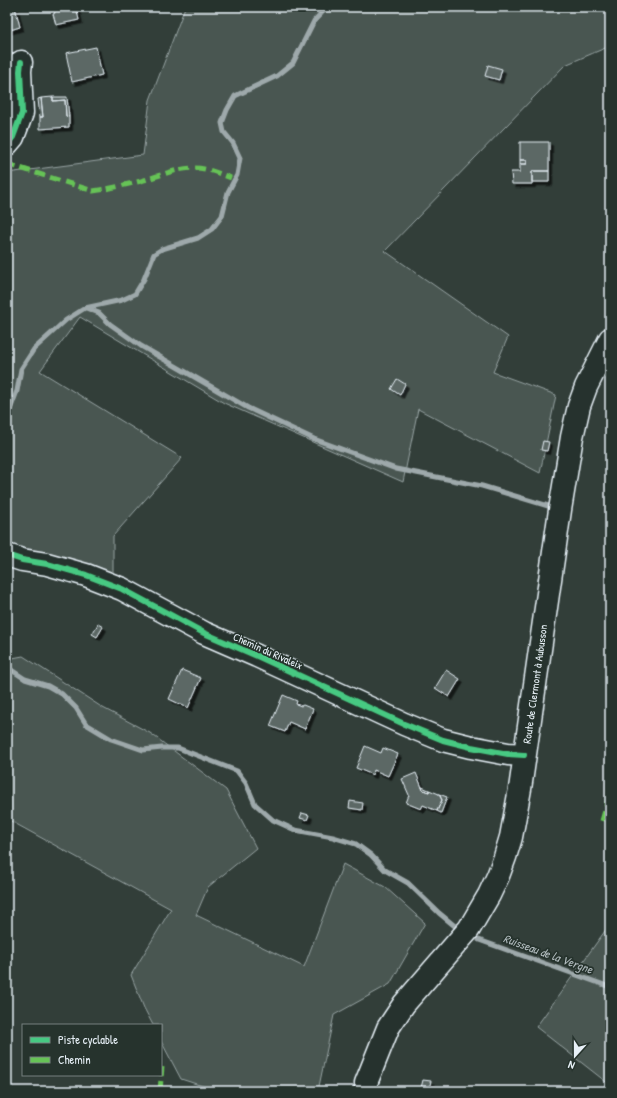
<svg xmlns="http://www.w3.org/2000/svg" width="617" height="1098" viewBox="0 0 617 1098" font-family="'Patrick Hand',sans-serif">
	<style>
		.green { fill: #495651; stroke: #98a4a4 }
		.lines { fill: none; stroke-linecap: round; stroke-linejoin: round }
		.stream { stroke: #9ea9ab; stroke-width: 5 }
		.building { fill: #5c6865; stroke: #e8f1f8; filter: url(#shadow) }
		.minor-casing { stroke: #e8f1f8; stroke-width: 25 }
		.major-casing { stroke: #e8f1f8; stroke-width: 25 }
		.minor { stroke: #26332d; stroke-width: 22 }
		.major { stroke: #26332d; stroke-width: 22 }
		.quiet { stroke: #66c356; stroke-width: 5; stroke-dasharray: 10 5; stroke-linecap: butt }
		.cycleway-casing { stroke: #26332d; stroke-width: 8 }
		.cycleway { stroke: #46c982; stroke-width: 6 }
		.labels { text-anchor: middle; stroke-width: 3.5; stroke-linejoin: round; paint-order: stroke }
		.street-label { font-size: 11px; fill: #e8f1f8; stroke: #26332d }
		.water-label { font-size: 12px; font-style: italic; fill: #b1bbbe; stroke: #26332d }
	</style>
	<defs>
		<filter id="shadow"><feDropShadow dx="3.5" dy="3.5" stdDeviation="0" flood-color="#0009"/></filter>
	</defs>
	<rect width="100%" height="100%" fill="#323e39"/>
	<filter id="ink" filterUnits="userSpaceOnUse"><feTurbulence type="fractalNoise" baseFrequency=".025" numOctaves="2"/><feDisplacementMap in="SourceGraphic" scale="8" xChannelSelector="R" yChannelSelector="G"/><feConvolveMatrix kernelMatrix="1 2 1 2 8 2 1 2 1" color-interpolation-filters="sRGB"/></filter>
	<g filter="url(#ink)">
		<!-- green -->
		<path class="green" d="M185,7h425v39l-45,19 -180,186 123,86 -15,35 63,23 -16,78 -122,-64 -15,73 -179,-79 -144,-86 -40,54 142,87 -69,78v39l-106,-28v-374l136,-18 7,-55z
			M23,656l80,52 47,25 76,57 30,58 -48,39 -12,28 108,52 39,-103 42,23 40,36 -35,61 -56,31 -16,76h-100l-37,-12 -20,-38v-16h-8l-9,-17 -13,-33 40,-66 -164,-90v-160z
			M610,924v161l-74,-58z"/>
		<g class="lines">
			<!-- stream -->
			<path class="stream" d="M86,308l13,5 11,11 31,22 107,62 66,31 82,30 86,17 73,22
				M7,411l4,-4 6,-16 4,-22 13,-20 32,-29 19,-12 37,-8 13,-6 9,-15 10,-25 8,-5 36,-11 14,-9 10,-13 6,-24 9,-17 3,-17 -7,-15 -9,-11 -2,-9 5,-13 8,-14 42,-20 16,-13 21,-42 13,-14
				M7,667l18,12 23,7 14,8 14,14 10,16 25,15 32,11 19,-2h16l59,23 9,12 9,21 18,16 22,10 38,7 23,7 15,11 14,15 23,13 31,30 17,14
				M479,940l131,47"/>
		</g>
		<!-- building -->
		<path class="building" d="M7,7h8l5,20 -13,4z
			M53,7h23l3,13 -23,5 -3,-11 2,-1z
			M96,47l6,28 -30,7 -6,-29z
			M488,65l14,4 -3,11 -14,-4z
			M53,97v4l12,-1 1,16 3,1v10l-29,2v-12h3l-2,-19z
			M53,97h14l2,20 -3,-1 -1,-16 -12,1z
			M41,98l2,19h-3l-2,-18z
			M520,142h29v29h-17v13h-20l-1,-12h9v-8h7v-4h-7z
			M520,160h7v4h-7z
			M532,171h17v11h-17z
			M397,379l8,5 -5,11 -9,-6z
			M543,441l6,1 -2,9 -6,-1z
			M98,624l5,3 -6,10 -5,-3z
			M182,670l19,8 -13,30 -19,-9z
			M446,670l14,9 -11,18 -14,-9z
			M283,695l14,6 -1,3 5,2 2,-1 10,4 -8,20 -16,-7 -4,10 -15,-6z
			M365,746l16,7 2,-5 15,6 -10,22 -14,-6 -1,5 -17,-7z
			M416,773l7,17 6,2v-2l10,4 3,6 -5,11 -14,-6 -2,4 -15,-6 3,-8 -7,-16z
			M422,787l7,3v2l-6,-2z
			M439,794l8,3 -6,16 -4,-2 5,-11z
			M350,801l13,2 -1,7 -13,-2z
			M302,813l7,2 -2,5 -7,-2z
			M423,1080l8,1 -2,8 -8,-1z"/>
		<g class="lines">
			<defs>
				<path id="minor" d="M7,144l6,-7 9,-24 -2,-42 1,-9
					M7,555l15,5 25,4 39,11 36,14 82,44 53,23 147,68 39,16 28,7 37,7 16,1"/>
				<path id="major" d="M366,1091v-8l22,-55 16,-24 65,-75 20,-34 9,-19 7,-19 6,-20 9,-48 40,-279 12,-73 7,-31 7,-19 24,-48"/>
			</defs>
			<!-- minor casing -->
			<use href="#minor" class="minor-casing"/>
			<!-- major casing -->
			<use href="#major" class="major-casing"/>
			<!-- minor -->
			<use href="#minor" class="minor"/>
			<!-- major -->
			<use href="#major" class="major"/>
			<!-- quiet -->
			<path class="quiet" d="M7,164l86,27c16,-2 32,-6 48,-10 18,-5 36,-13 54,-13 13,0 25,6 36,10
				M602,821l8,-28
				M160,1091l2,-24"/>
			<defs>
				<path id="cycleway" d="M7,144l6,-7 9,-24 -2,-42 1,-9
					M7,555l15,5 25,4 39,11 36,14 82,44 53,23 147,68 39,16 28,7 37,7 16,1"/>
			</defs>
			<!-- cycleway casing -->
			<use href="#cycleway" class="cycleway-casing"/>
			<!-- cycleway -->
			<use href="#cycleway" class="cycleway"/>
		</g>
	</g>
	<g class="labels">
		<!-- street labels -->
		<g class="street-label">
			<text transform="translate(268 651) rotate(24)" y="4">Chemin du Rivaleix</text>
			<text transform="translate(535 684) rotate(-82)" y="4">Route de Clermont à Aubusson</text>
		</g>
		<!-- water labels -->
		<g class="water-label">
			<text transform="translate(548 954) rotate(20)" y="4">Ruisseau de la Vergne</text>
		</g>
	</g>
	<!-- margin -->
	<rect width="617" height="1098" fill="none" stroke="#26332d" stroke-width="24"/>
	<rect x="12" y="12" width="593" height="1074" fill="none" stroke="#e8f1f8" stroke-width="1.5" filter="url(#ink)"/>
	<!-- legend -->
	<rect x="22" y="1024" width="140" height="52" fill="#26332d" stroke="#747f7e"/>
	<rect x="30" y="1037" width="20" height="6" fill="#46c982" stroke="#747f7e"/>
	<text x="58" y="1044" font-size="12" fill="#e8f1f8">Piste cyclable</text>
	<rect x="30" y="1057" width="20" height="6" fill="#66c356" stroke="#747f7e"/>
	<text x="58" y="1064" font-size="12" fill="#e8f1f8">Chemin</text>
	<!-- north arrow -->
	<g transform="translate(575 1056) rotate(201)" stroke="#26332d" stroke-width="3" paint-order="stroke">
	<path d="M0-3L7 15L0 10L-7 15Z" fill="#e8f1f8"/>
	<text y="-6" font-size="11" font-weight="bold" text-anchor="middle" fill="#e8f1f8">N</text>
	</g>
</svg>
